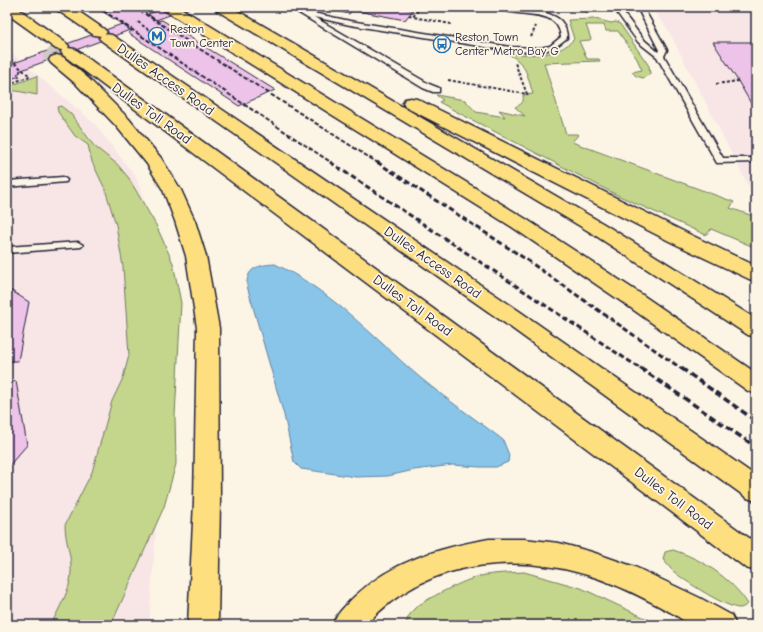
<svg xmlns="http://www.w3.org/2000/svg" width="763" height="632" viewBox="0 0 763 632" font-family="'Comic Neue',sans-serif">
	<style>
		.built { fill: #f8e6e6 }
		.green { fill: #c3d68b; stroke: #727c63 }
		.water { fill: #89c5e9; stroke: #6084a3 }
		.building { fill: #eec3e9; stroke: #22223b }
		.lines { fill: none; stroke-linecap: round; stroke-linejoin: round }
		.highway-tunnel { stroke: #d0cbc3; stroke-width: 16; stroke-dasharray: 16 8; stroke-linecap: butt }
		.lane-casing { stroke: #22223b; stroke-width: 3 }
		.secondary-casing { stroke: #22223b; stroke-width: 3 }
		.highway-casing { stroke: #22223b; stroke-width: 3 }
		.path { stroke: #22223b; stroke-width: 2; stroke-dasharray: 3 2; stroke-linecap: butt }
		.lane { fill: #fcf5e5; fill-rule: evenodd }
		.secondary { fill: #fcf5e5; fill-rule: evenodd }
		.highway { fill: #fedf80; fill-rule: evenodd }
		.rail-far2 { stroke: #22223b; stroke-width: 2; stroke-dasharray: 4.5 2; stroke-linecap: butt }
		.rail-far1 { stroke: #22223b; stroke-width: 3; stroke-dasharray: 5.5 3; stroke-linecap: butt }
		.rail { stroke: #22223b; stroke-width: 3.5; stroke-dasharray: 7 3.5; stroke-linecap: butt }
		.labels { text-anchor: middle; stroke-width: 3.5; stroke-linejoin: round; paint-order: stroke }
		.far-poi-label { font-size: 12px; fill: #22223b; stroke: #fcf5e5; text-anchor: start }
		.street-label { font-size: 14px; fill: #22223b; stroke: #fcf5e5 }
	</style>
	<rect width="100%" height="100%" fill="#fcf5e5"/>
	<filter id="ink" filterUnits="userSpaceOnUse"><feTurbulence type="fractalNoise" baseFrequency=".025" numOctaves="2"/><feDisplacementMap in="SourceGraphic" scale="8" xChannelSelector="R" yChannelSelector="G"/><feConvolveMatrix kernelMatrix="1 2 1 2 8 2 1 2 1" color-interpolation-filters="sRGB"/></filter>
	<g filter="url(#ink)">
		<!-- built -->
		<path class="built" d="M651,7h105v194l-88,-171z
			M7,49l88,75 41,53 25,74v210l-12,164h-142z"/>
		<!-- green -->
		<path class="green" d="M595,19l16,4 5,-1 4,2 29,42 1,8 -7,4 -7,-2 -4,-4 10,-2 -5,-11 -19,-28h-12l-2,-6h-18l5,14 -1,1 -11,1 8,18h12l1,2 -56,2 22,71h11l1,1 -6,7 162,60 -4,6 26,9v31l-45,-19 -5,6 -89,-40 -160,-83 -18,-10 4,-2 -7,-5 29,5 11,12 29,5 -6,-7 26,6 -10,-9c7,-3 9,-4 8,-12l10,-1c-6,-19 -6,-31 -27,-41 24,2 51,5 68,-14l-6,-19z
			M37,76v19l-20,-4h-10v-4z
			M61,106l10,8 23,32 23,18 11,13 28,48 17,38 8,40 -6,113 1,48 -12,43 -53,118h-60c7,-16 20,-35 20,-53 1,-16 -6,-31 -6,-47l27,-53 20,-71 11,-23 6,-23 -6,-88 -7,-42 -11,-36 -13,-27 -4,-17 -13,-9 -17,-24 -1,-5z
			M673,550c29,9 58,28 75,54 -2,1 -5,4 -8,4 -12,1 -57,-28 -67,-37 -4,-4 -7,-8 -10,-12l2,-7z
			M524,572l57,16 79,37h-255c2,-6 5,-12 9,-16 9,-9 53,-30 66,-33 14,-3 29,-3 44,-4z"/>
		<!-- water -->
		<path class="water" d="M275,264c51,24 92,66 134,104 29,26 63,48 94,72l6,15 -1,7 -12,5h-16l-28,-2 -38,5 -26,6 -32,1 -55,-8 -7,-7 -10,-47 -37,-129c-1,-18 11,-21 28,-22z"/>
		<!-- building -->
		<path class="building" d="M96,7h40l22,14 4,-1 113,70 -36,16 -111,-73 4,-2z
			M168,7h24l-36,13 -8,-6z
			M334,7h61l18,3 -8,10 -42,-8 -11,-1 -3,3 -13,-3 2,-2z
			M122,24l8,6 -111,41 2,1 -4,2 3,2 -13,4v-19l4,3z
			M713,42h43v70l-18,-31z
			M7,288l22,14 -11,59h-11z
			M16,381l11,64 -20,23v-84z"/>
		<g class="lines">
			<!-- highway-tunnel -->
			<path class="highway-tunnel" d="M47,51l8,7"/>
			<defs>
				<path id="lane" d="M289,7h8l7,4 46,10 160,26 30,1 10,-2 11,-9c-3,-32 -46,-17 -63,-30 15,0 51,2 63,14 4,5 6,11 6,17l-13,10 -14,4 -30,-1 -160,-26 -36,-8 115,67 10,4v4h-6l-10,-4z
					M613,7h6l24,32 15,13 1,-2 -22,-43h6l24,43 -3,6 59,102h33v4l-39,1 -60,-106 -19,-15z
					M63,177l4,3 -1,2 -59,5v-6z
					M78,242l5,3 -2,2 -74,6v-6z"/>
				<path id="secondary" d="M581,7h21l-2,3 -12,1 -5,-1z"/>
				<path id="highway" d="M7,7h9l50,36 3,3 -1,2 7,1 681,494v28l-10,-3 -683,-513 -2,-3 1,-2 -6,-1 -49,-35z
					M55,7h17l32,22 3,3 -2,2 7,1 410,278 234,163v25l-9,-3 -241,-174 -404,-283 -3,-3 2,-2 -7,-1 -37,-25z
					M162,7h17l347,212 118,77 112,77v21l-8,-3 -120,-85 -116,-79 -348,-217z
					M214,7h17l373,217 152,95v18l-8,-2 -158,-103 -374,-222z
					M57,55l6,2 25,21 41,41 32,39 20,32 14,31 11,35 13,72 1,173 -2,124h-30l6,-124 3,-173 -11,-72 -11,-35 -12,-31 -16,-26 -30,-37 -41,-43 -25,-21 -2,-3 2,-3z
					M411,98l6,1 272,135 67,32v15l-7,-2 -74,-35 -270,-137 -2,-4 2,-4z
					M489,539h35l35,4 33,9 43,15 65,31 31,17 5,10c-11,0 -33,2 -43,0 -7,-2 -14,-8 -21,-12 -19,-10 -37,-20 -57,-28 -83,-35 -186,-31 -249,40h-34c5,-12 14,-20 23,-29 38,-35 84,-48 134,-57z"/>
			</defs>
			<!-- lane casing -->
			<use href="#lane" class="lane-casing"/>
			<!-- secondary casing -->
			<use href="#secondary" class="secondary-casing"/>
			<!-- highway casing -->
			<use href="#highway" class="highway-casing"/>
			<!-- path -->
			<path class="path" d="M418,10l-5,7 38,7
				M409,15l4,1
				M138,22l19,14
				M531,37l5,-11
				M7,57l23,19 -23,9
				M448,80l79,14 -12,-31
				M716,84l22,-3"/>
			<!-- lane -->
			<use href="#lane" class="lane"/>
			<!-- secondary -->
			<use href="#secondary" class="secondary"/>
			<!-- highway -->
			<use href="#highway" class="highway"/>
			<!-- rail-far2 -->
			<path class="rail-far2" d="M98,7l234,156
				M134,7l244,156"/>
			<!-- rail-far1 -->
			<path class="rail-far1" d="M330,162l311,207
				M377,162l147,96 158,111"/>
			<!-- rail -->
			<path class="rail" d="M640,368l116,79
				M681,368l75,53"/>
		</g>
	</g>
	<!-- icons -->
	<defs>
		<symbol id="metro-ring" viewBox="-11 -11 22 22"><circle r="9.5" fill="#fcf5e5" stroke="#1f6fb2" stroke-width="1.5"/><path d="M-5.5 5V-5H-3L0 0L3-5H5.5V5H3V-.5L0 4L-3-.5V5Z" fill="#1f6fb2"/></symbol>
		<symbol id="bus-ring" viewBox="-11 -11 22 22"><circle r="9.5" fill="#fcf5e5" stroke="#1f6fb2" stroke-width="1.5"/><path d="M-5-6H5V4H4V6H2V4H-2V6H-4V4H-5ZM-3.5-4V0h7V-4ZM-3.5 1.2v1.5H-2V1.2ZM2 1.2v1.5H3.5V1.2Z" fill="#1f6fb2"/></symbol>
	</defs>
	<g fill-rule="evenodd">
		<use href="#metro-ring" x="147" y="26" width="20" height="20"/>
		<use href="#bus-ring" x="432" y="34" width="20" height="20"/>
	</g>
	<g class="labels">
		<!-- far-poi labels -->
		<g class="far-poi-label">
			<text x="170" y="33">Reston<tspan x="170" dy="14">Town Center</tspan></text>
			<text x="455" y="41">Reston Town<tspan x="455" dy="14">Center Metro Bay G</tspan></text>
		</g>
		<!-- street labels -->
		<g class="street-label">
			<text transform="translate(166 79) rotate(35)" y="5">Dulles Access Road</text>
			<text transform="translate(152 113) rotate(36)" y="5">Dulles Toll Road</text>
			<text transform="translate(433 262) rotate(35)" y="5">Dulles Access Road</text>
			<text transform="translate(413 305) rotate(36)" y="5">Dulles Toll Road</text>
			<text transform="translate(674 498) rotate(37)" y="5">Dulles Toll Road</text>
		</g>
	</g>
	<!-- margin -->
	<rect width="763" height="632" fill="none" stroke="#fcf5e5" stroke-width="24"/>
	<rect x="12" y="12" width="739" height="608" fill="none" stroke="#22223b" stroke-width="1.5" filter="url(#ink)"/>
</svg>
